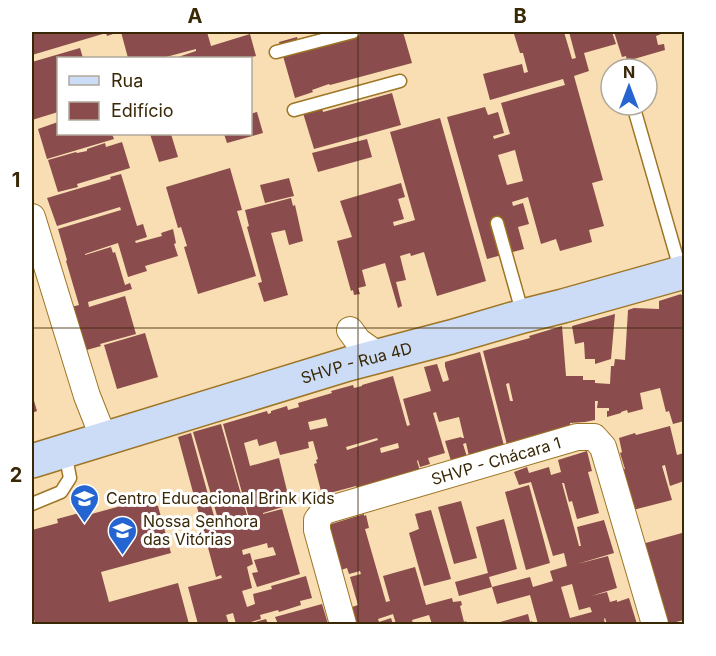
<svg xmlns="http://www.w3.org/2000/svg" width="716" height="656" viewBox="0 0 716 656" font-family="Inter,sans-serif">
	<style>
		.building { fill: #8a4c4c; fill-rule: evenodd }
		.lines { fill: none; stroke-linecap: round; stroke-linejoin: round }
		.lane-casing { stroke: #9d7525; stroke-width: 15 }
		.street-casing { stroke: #9d7525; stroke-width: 28 }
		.secondary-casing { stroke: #9d7525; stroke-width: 36 }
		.lane { stroke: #fff; stroke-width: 12 }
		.street { stroke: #fff; stroke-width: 26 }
		.secondary { stroke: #ccdcf7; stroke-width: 33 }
		.grid { fill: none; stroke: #392806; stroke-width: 1.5; stroke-opacity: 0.55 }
		.labels { text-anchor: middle; stroke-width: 6; stroke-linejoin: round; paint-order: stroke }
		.street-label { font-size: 16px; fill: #392806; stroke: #fff }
		.poi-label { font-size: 16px; fill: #392806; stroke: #fff; text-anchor: start }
		.neatline { fill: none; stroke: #392806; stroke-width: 2 }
		.grid-label { font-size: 20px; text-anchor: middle; font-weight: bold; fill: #392806 }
	</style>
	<rect width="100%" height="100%" fill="#f8deb2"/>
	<!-- building -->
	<path class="building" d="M32,32h87l-12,4 -1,-3 -74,22z
		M121,32h86l4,14 39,-12 6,22 -9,2h-68l-1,-1 18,-6v-2l-34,9h-34z
		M355,32h48l9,31 -82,22 -1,-1 -17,6 1,2 -18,6 -16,-56 18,-5 3,12z
		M523,32h41l8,27 4,-1 -7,-26h43l4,12 -32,9 5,18 -15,5 29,104 -11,3 12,43 -15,4 3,12 -32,9 -4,-12 -15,5 -13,-47 -16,5 1,4 10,-3 6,21 -11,3 6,22 -37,10 -40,-142 38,-10 3,8 10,-3 6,21 -11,3 1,3 16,-5 -9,-31 64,-18 -2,-6 -73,21 -7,-26 39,-10 2,9 4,-1 -5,-19h-3l-6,-19zM515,150l8,31 -16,4 -9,-30z
		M614,32h46l1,2 -5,2 2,9 6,-1 1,6 -38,11 -1,-5 -4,1z
		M80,48l3,10h-25v54l-26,8v-58z
		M392,93l9,32 -87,24 -11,-36 19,-5 1,4z
		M257,112l6,21 -36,10 -3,-9h26v-20z
		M440,118l46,163 -49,15 -13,-44 -13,4 -1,-3 -10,3 6,24 -10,2 6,24 -4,2 -13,-45 -23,7 4,16 -8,2 2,6 -6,1 -1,-5 -2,1 -14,-50 15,-4 -12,-36 61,-18 4,14 -7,2 6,20 -11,3 1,4 21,-6 -25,-88z
		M58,122v12h54l2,5 -67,20 -9,-30z
		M150,134h21l7,23 -19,5z
		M367,139l5,18 -54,15 -6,-19z
		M122,142l8,26 -53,16 1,3 -20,5 -10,-32 28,-8 1,1 10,-2v-2l18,-6 1,4z
		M230,168l12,42 -5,1 19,65 -58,18 -14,-47 3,-1 -6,-19 -3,1 -12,-41z
		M121,174l16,52 6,-2 4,13 -12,4 1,2 26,-7 -1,-3 12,-4 3,14 -2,1 4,12 -33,10 2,5 -19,6 -10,-34 -33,11v1l26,-8 2,6 2,-1 10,33 5,-2 2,6 -44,13 1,5 36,-11 11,38 -36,10 1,2 -18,5 -12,-44 8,-2 -13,-44 1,-1 -9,-31 63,-19 -1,-3 -63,19 -10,-28 64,-19 -1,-2z
		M289,178l5,18 -29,7 -5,-18z
		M291,198l2,8 2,-1 8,36 -14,4 -4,-15 -14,3 17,62 -24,7 -6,-19 4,-1 -15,-55 2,-1 -4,-16z
		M681,294v1l3,-1v41h-2v4h2v15h-2v4h2v63l-11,3 -4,-13 -3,1 -6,-24 -20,5 3,16 -15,4 -1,-3 -6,2v1l-14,4v-6h2v-3h-12l1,-7h-3v19l-10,2 -15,1v6l-63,16 -24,-94 47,-13 -1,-2 33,-10 4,50h17v4h12v3l15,1 1,-18h3l1,-7 10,1 3,-50 6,-2 25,1v-8zM509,383l4,18h-3l-4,-17z
		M615,314l-4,45 -16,5v-5h-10l-1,-17 -9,2 -3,-18z
		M145,333l13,44 -41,12 -13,-44z
		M480,352l24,94 -35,10 -3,-13 -3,1 4,13 -16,4 -6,-20 16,-4 1,1h2l-5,-21 -20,5 -3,-10 -3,1 12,40 -17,5 2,6 -10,3 -2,-7 -1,1 3,10 -63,18 -1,-3 -34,9 -8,-31 3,-1 -1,-3 2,-1 -5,-18 -5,1 1,6 -29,7 -4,-14 -17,5 -2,-7 -13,4 6,23 29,-8 11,45 -1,2 -26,8v1l19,-5 18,65 -43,13 -5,-14 6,-1 -4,-12 22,-5 -3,-8 -5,1 -1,-5 -25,7 1,5 7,-2 3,11 -6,3 5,21 -10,3 5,16 8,-3 -2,-10 19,-5 -1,-3 35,-10 6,22 -12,3 1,4 -22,7 -1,-2 -18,5 1,4 -10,3v1l15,-4 2,5h-32l-3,-11 -7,2 3,9h-31l-10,-37 34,-9 -1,-3 -5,2 -38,-140 13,-4 26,94 3,-1 -27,-94 28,-8 27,95 1,-1 -26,-94 44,-13 1,3 3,-1v-2l16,-5 1,4 11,-3 -1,-4 34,-10 -1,-2 22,-6 1,3 8,-2v-1l31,-9 14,50 3,-1 -7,-26 28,-8 -7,-24 13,-3 6,18 6,-2 -4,-14v-4zM326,418l2,8 -18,4 -2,-8zM377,438l1,2 -31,10 -1,-3zM398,443l1,5 -18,5 -1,-5z
		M32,394l5,17 -5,2z
		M670,426l7,29 7,-2v28l-14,5 -5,-21 -3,1 10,34 -39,10 -12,-41h4l-5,-16 2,-1 -3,-14 16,-5 1,2z
		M587,451l5,20 -4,1 11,41 -22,6 -5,-18 -3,1 -5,-19h-2l17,63h2l-4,-19 27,-7 10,33 -37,11 31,-8 9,32 -26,8 16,-4 3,10 7,-2v2l12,-4 8,26h-30l-2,-6 -1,1 1,5h-67l-8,-29 -33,9 -5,-17 38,-10 3,10 20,-6 -3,-10 17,-5 -3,-13 -11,3 -22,-74 -12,3 -5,-13 13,-5 2,6 20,-6 2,8 10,-3 -3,-12zM572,584l7,26 11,-3 2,5 -22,6 -9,-31z
		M529,485l21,78 -24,7 -21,-78z
		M154,497l3,9h1l13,47 -70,19 8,30 69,-19 11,41h-154l-3,-14v-80l26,-7 -1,-4 26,-7 1,4z
		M461,501l16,57 -23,6 -16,-57z
		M683,508h1v26l-2,1v7l2,-1v79l-16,4 -26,-80 40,-11z
		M431,510l20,69 -27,7 -15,-53 10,-4 -4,-15z
		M364,514v2l2,-1 3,13 -4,1 21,73 4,-1 -7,-25 32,-9 11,38 26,-7 1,4 8,-1 1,4 -2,1 4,16 2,-1 1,3h-35l-3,-9 -17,5 1,4h-17l-3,-10 -15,5 1,3 12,-4 2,6h-36l-5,-17 6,-2 -8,-28 11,-3 -1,-3 -11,3 -2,-6 -6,2 -13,-45z
		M504,519l13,50 -28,8 3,10 -33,9 -4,-14 33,-9 -12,-46z
		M322,604l6,20h-50l-3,-7z
		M528,614l2,8 2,-1 1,3h-40z"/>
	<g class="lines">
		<defs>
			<path id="lane" d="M276,52l77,-20
				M633,105l48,167
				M294,110l106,-29
				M497,223l26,92
				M32,504l29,-12 9,-14 -5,-26"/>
			<g id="street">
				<path d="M32,217l55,179 17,43"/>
				<path d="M350,330l8,11 21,15"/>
				<path id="s1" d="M343,624l-26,-94v-10l7,-9 253,-74h17l9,10 52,177"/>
			</g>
			<g id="secondary">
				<path id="s2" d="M32,461l316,-97 103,-27 72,-21 40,-10 121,-34"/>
			</g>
		</defs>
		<!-- lane casing -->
		<use href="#lane" class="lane-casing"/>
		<!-- street casing -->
		<use href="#street" class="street-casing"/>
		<!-- secondary casing -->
		<use href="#secondary" class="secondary-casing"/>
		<!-- lane -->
		<use href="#lane" class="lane"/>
		<!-- street -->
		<use href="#street" class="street"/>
		<!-- secondary -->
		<use href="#secondary" class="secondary"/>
	</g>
	<!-- grid -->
	<path class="grid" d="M358,32v592M32,328h652"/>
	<!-- icons -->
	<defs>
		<symbol id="school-pin" viewBox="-11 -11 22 30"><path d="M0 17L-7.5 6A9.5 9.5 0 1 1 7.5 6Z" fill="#2565d1" stroke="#fff"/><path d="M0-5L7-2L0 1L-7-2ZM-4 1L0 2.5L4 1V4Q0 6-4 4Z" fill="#fff"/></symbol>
	</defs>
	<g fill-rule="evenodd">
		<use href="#school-pin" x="68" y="482" width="33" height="45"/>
		<use href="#school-pin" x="106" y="514" width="33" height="45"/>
	</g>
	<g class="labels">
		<!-- street labels -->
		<g class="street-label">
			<text dy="6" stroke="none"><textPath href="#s2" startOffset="339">SHVP - Rua 4D</textPath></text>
			<text dy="6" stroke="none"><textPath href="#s1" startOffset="298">SHVP - Chácara 1</textPath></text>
		</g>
		<!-- poi labels -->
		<g class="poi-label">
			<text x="106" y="504">Centro Educacional Brink Kids</text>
			<text x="143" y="527">Nossa Senhora<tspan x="143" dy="18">das Vitórias</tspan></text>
		</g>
	</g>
	<!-- border -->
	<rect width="716" height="656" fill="none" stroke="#ffffff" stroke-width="66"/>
	<!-- legend -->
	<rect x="57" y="57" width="195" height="78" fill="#ffffff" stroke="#b0a99b" stroke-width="1.5"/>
	<rect x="69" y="76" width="30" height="9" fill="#ccdcf7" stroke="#b0a99b" stroke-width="1.5"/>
	<text x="111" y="87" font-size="18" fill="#392806">Rua</text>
	<rect x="69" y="102" width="30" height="18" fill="#8a4c4c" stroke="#b0a99b" stroke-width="1.5"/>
	<text x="111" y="117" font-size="18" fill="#392806">Edifício</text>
	<!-- north arrow -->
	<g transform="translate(629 87)"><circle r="28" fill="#ffffff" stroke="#b0a99b" stroke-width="1.5"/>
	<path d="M0-4.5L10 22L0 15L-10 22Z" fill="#2565d1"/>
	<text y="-9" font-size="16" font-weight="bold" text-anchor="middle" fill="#392806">N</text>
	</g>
	<rect x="33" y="33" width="650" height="590" class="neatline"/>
	<g class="grid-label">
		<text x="195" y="23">A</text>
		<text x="520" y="23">B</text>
		<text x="16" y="187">1</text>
		<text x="16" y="482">2</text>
	</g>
</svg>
